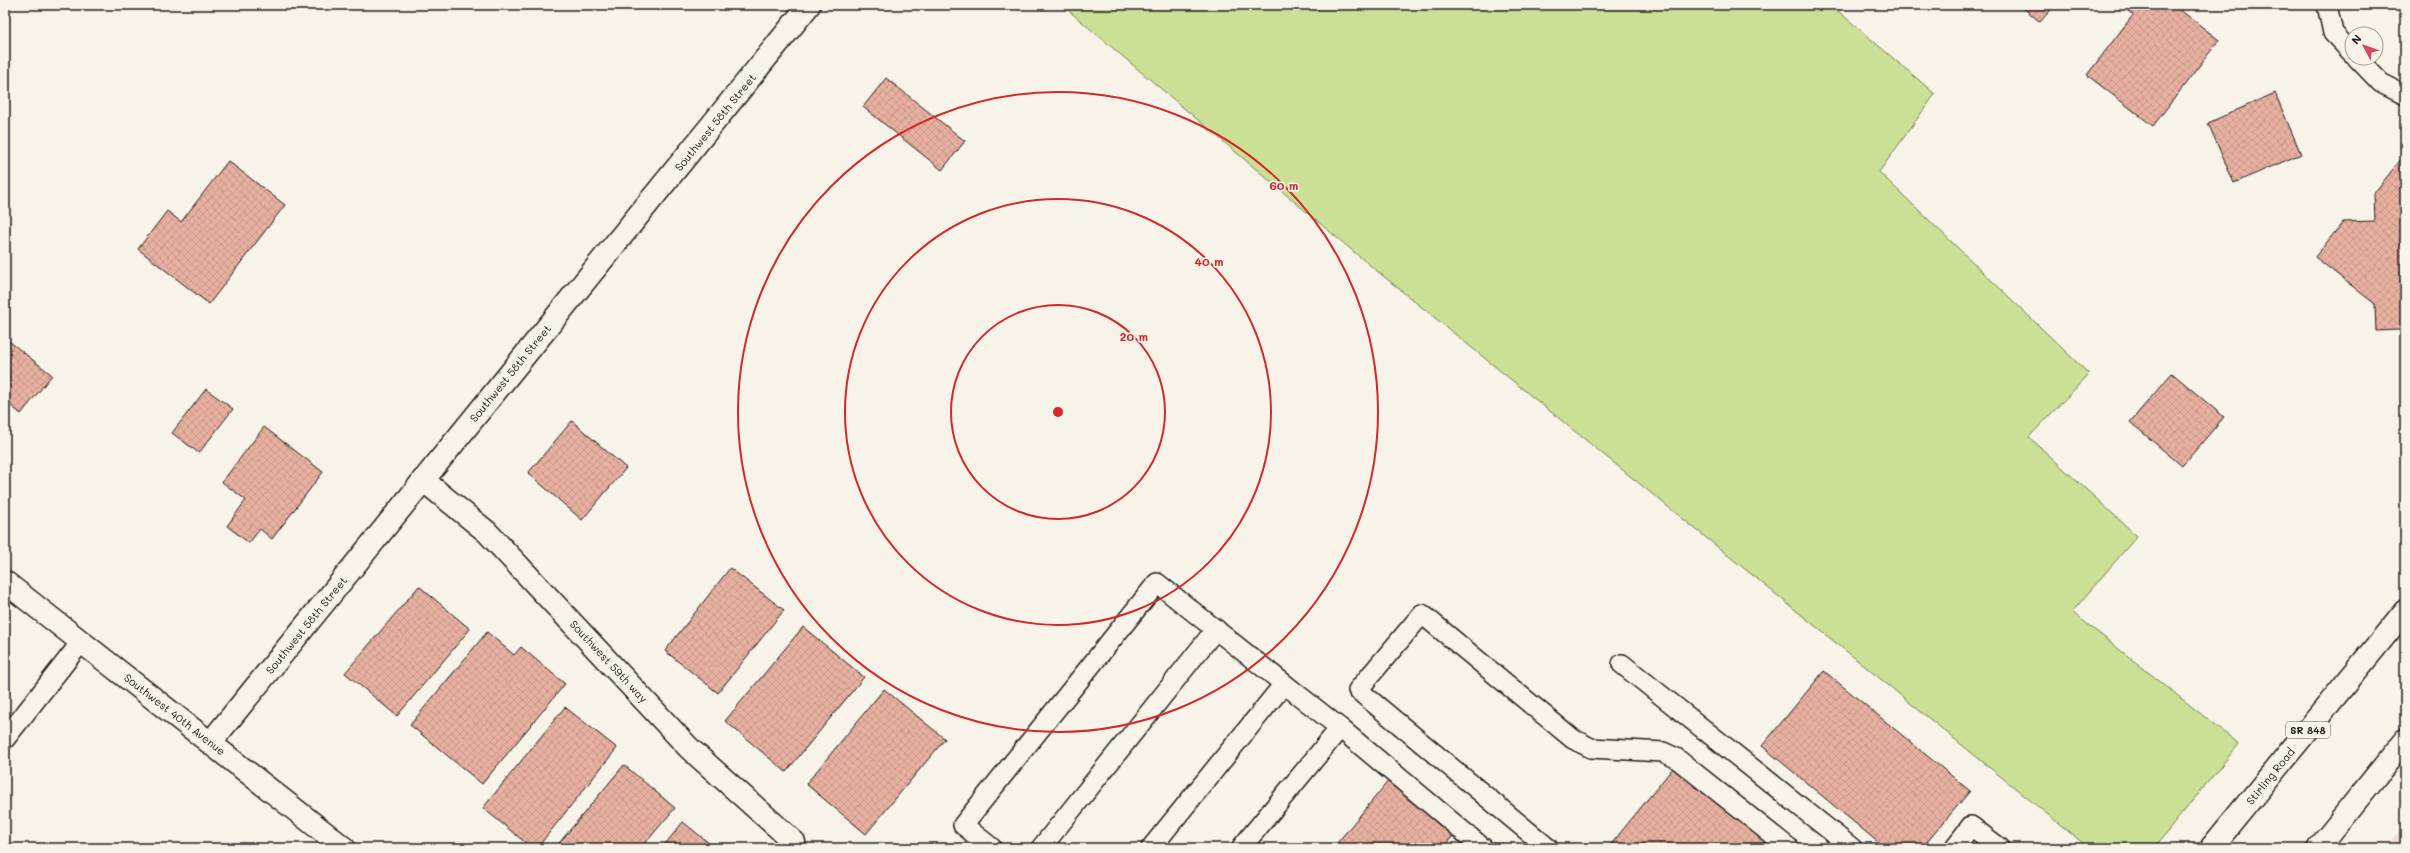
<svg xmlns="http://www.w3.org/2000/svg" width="2410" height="853" viewBox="0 0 2410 853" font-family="Mali,sans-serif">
  <defs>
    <pattern id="building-cross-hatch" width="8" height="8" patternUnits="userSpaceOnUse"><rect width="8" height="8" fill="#e8b0a0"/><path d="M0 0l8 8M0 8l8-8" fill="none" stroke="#c69789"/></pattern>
  </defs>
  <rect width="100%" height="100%" fill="#f7f3e8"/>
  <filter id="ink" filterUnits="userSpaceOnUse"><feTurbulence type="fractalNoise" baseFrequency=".025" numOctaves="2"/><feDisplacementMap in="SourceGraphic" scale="8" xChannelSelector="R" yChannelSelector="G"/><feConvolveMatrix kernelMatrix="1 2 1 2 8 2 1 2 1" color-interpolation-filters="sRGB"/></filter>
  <g filter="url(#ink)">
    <polygon fill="#f2dfd2" points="2405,825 2405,848 2386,848"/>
    <polygon fill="#cbe095" stroke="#747e58" points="1062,5 1831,5 1935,94 1879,172 2089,374 2029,437 2137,536 2072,612 2239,744 2154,848 2089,848 1361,258"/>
    <g fill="url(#building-cross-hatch)" stroke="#1c1c1c">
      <polygon points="2020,5 2055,5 2040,22"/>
      <polygon points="2120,5 2181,5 2179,9 2219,40 2153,126 2087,75 2133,15"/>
      <polygon points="886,78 965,141 942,170 863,107"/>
      <polygon points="2275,93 2301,154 2234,183 2208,123"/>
      <polygon points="2402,158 2405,161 2405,335 2398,330 2376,331 2375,304 2315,257 2343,222 2375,221 2374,193"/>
      <polygon points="228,161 285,205 209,304 138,249 167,211 181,222"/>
      <polygon points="5,338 52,375 21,414 5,401"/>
      <polygon points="2172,373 2224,417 2182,466 2130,422"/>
      <polygon points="206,389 233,409 199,453 172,433"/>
      <polygon points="572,421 626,468 582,520 528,473"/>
      <polygon points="264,427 323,472 272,539 260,529 249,543 227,526 246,500 222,482"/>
      <polygon points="730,568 784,610 718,693 665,651"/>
      <polygon points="419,586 470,629 397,716 345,673"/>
      <polygon points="803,627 864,677 786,772 725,721"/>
      <polygon points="487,632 514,655 521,647 565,684 482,784 410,725"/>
      <polygon points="1824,671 1970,791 1922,848 1885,848 1762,746"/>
      <polygon points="884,689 945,739 866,834 806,784"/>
      <polygon points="565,707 617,748 537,848 532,848 483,808"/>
      <polygon points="624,765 675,808 641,848 555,848"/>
      <polygon points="1673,768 1773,848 1608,848"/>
      <polygon points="1390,779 1455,833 1443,848 1333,848"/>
      <polygon points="683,822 715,848 662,848"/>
    </g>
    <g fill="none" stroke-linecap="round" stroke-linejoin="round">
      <g stroke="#1c1c1c" stroke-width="22">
        <g id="lane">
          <polyline points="2327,5 2333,33 2352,53"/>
          <polyline points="2357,58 2381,83 2405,95"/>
          <polyline points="1622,664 1852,848"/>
          <polyline points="5,739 82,641"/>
          <polyline points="992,848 963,825 1157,583 1340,728 1483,848"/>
          <polyline points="1041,848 1216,629"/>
          <polyline points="1151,848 1284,684"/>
          <polyline points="1241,848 1340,728"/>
          <polyline points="1548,848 1358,690 1422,614 1573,739 1591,748 1663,752 1676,758 1789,848"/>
          <polyline points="1954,848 1971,826 2000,848"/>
        </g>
      </g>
      <g stroke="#1c1c1c" stroke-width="25">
        <g id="street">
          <polyline points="423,480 487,532 689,748 794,842"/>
          <polyline points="211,742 809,5"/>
        </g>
      </g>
      <g stroke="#1c1c1c" stroke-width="25">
        <polyline id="secondary" points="5,582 344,848"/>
      </g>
      <g stroke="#1c1c1c" stroke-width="25">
        <g id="primary">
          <polyline points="2211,848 2405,611"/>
          <polyline points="2318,848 2405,740"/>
        </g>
      </g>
      <use href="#lane" stroke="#f7f3e8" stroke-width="19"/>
      <use href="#street" stroke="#f7f3e8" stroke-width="22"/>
      <use href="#secondary" stroke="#f7f3e8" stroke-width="22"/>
      <use href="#primary" stroke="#f7f3e8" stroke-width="22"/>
    </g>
  </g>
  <g fill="none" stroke="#d62828" stroke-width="2">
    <circle cx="1058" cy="412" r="107"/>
    <circle cx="1058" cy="412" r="213"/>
    <circle cx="1058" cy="412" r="320"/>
  </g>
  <g text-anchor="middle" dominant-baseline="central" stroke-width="3.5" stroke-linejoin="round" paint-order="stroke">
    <rect fill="#f7f3e8" stroke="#5e5c59" stroke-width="1" x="2286" y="722" width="44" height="16" rx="3"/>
    <g font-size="10" font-weight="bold" fill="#1c1c1c">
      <text x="2308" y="730">SR 848</text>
    </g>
    <g font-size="11" fill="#1c1c1c" stroke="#f7f3e8">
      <text transform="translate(715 122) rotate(-51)">Southwest 58th Street</text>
      <text transform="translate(510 373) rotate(-51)">Southwest 58th Street</text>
      <text transform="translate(306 625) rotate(-51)">Southwest 58th Street</text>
      <text transform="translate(609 661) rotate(47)">Southwest 59th way</text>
      <text transform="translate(175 714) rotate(38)">Southwest 40th Avenue</text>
      <text transform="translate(2270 776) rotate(-51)">Stirling Road</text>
    </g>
  </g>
  <circle cx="1058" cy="412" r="6" fill="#d62828" stroke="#f7f3e8" stroke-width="2"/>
  <g font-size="12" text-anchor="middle" font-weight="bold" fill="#d62828" stroke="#f7f3e8" stroke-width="3.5" stroke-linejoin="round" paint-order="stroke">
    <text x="1284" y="190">60 m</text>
    <text x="1209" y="266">40 m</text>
    <text x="1134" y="341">20 m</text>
  </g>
  <rect width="2410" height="853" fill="none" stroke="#f7f3e8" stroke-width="20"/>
  <rect x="10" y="10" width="2390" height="833" fill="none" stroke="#1c1c1c" stroke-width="1.5" filter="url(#ink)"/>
  <g transform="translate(2364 46) rotate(311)"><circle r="19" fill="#f7f3e8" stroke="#9f9d96"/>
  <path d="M0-3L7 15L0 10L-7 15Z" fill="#d1495b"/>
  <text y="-6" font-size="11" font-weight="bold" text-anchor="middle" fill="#1c1c1c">N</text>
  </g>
</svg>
